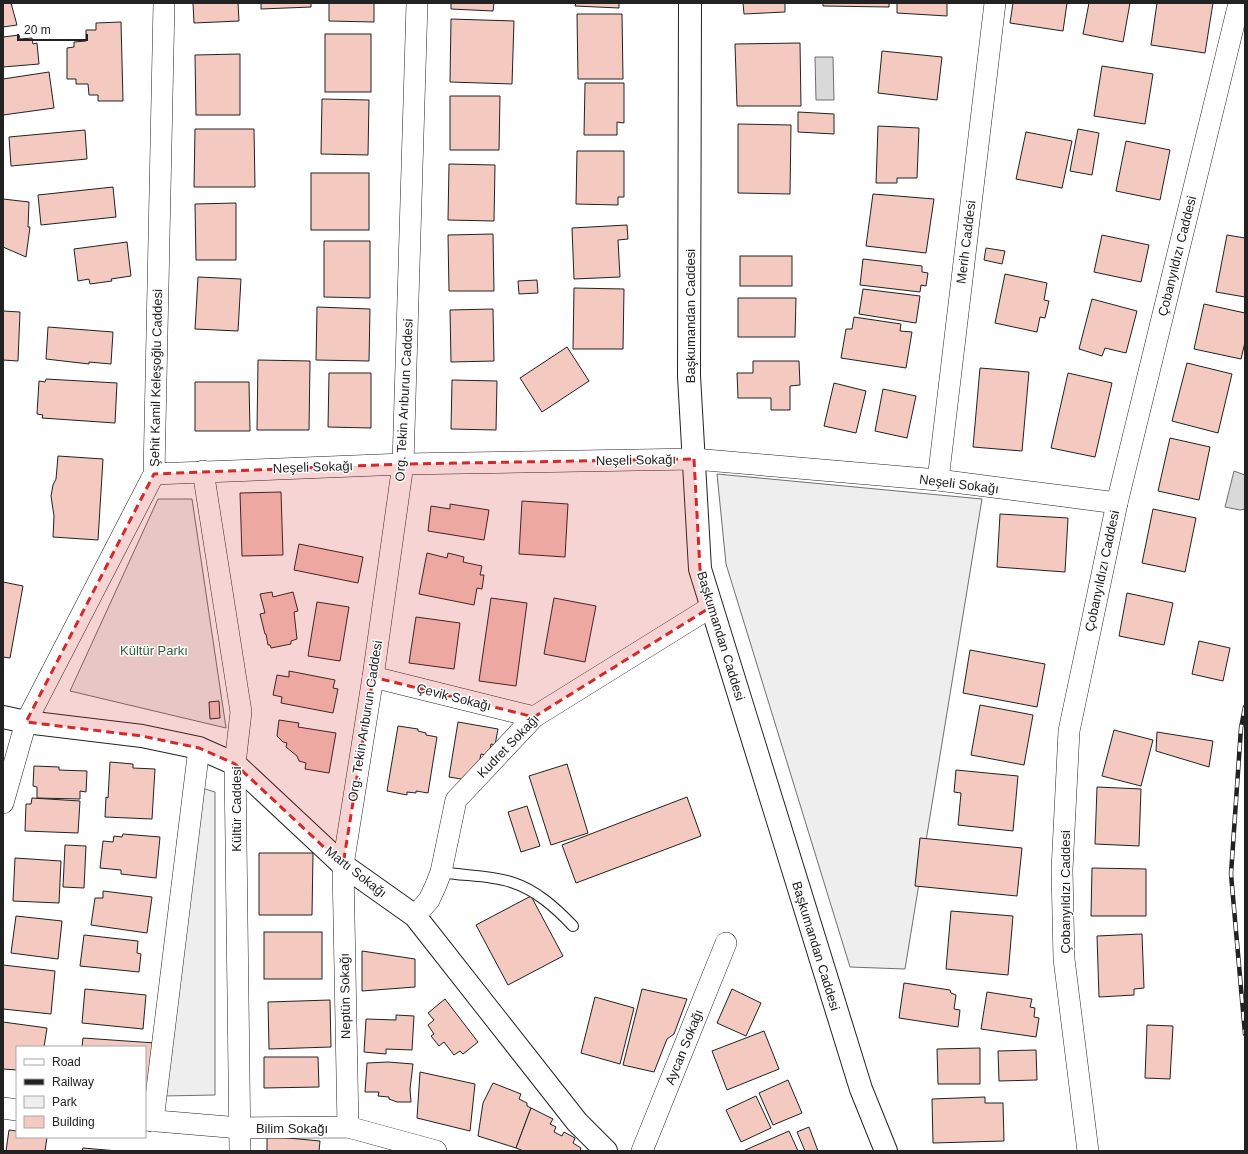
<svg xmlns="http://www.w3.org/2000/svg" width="1248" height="1154" viewBox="0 0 1248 1154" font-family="Helvetica,sans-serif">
  <rect width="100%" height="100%" fill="#fff"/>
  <g fill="#eee" stroke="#6f6f6f">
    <polygon points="717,474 982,499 905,969 850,967 726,564"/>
    <polygon points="158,499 192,499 226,728 70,691"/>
    <polygon points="205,789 215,792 215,1095 163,1096 199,794"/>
  </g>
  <g fill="#d9d9d9" stroke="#6f6f6f">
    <polygon points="815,57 833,57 834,100 816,100"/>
    <polygon points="1234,471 1245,475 1245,509 1240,510 1225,507"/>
  </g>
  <g fill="#f3c9c0" stroke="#222">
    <polygon points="3,3 11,3 17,25 3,27"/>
    <polygon points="193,3 238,3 239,21 194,23"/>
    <polygon points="261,3 311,3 311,7 261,9"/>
    <polygon points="329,3 374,3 374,22 329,21"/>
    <polygon points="451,3 494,3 493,11 451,9"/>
    <polygon points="576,3 619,3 619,8 575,6"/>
    <polygon points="743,3 785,3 785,12 744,14"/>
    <polygon points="823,3 889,3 889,7 823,6"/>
    <polygon points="897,3 947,3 947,16 897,13"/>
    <polygon points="1013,3 1067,3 1063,31 1010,23"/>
    <polygon points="1089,3 1130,3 1123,42 1083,34"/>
    <polygon points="1157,3 1213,3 1205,53 1151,45"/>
    <polygon points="577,14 622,14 623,79 578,79"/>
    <polygon points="451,19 514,21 512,84 450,82"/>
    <polygon points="121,22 123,101 98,101 98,95 89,95 88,84 76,84 76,79 67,79 67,48 74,47 74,42 86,41 86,30 96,30 96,23"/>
    <rect x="325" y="34" width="46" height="58"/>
    <polygon points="19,35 20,39 32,38 33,44 37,43 39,64 3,67 3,37"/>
    <polygon points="800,43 801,106 737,106 735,44"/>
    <polygon points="882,51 942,57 937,100 878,93"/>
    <polygon points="240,54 240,115 196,115 195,55"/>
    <polygon points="1102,66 1153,74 1145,124 1094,116"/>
    <polygon points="49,72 54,108 3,115 3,79"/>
    <polygon points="585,83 624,83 624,123 617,122 617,135 584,135"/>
    <polygon points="450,96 500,96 499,150 450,150"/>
    <polygon points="322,99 369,100 368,155 321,154"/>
    <polygon points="798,112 834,114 834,134 798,132"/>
    <polygon points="738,124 791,125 790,194 738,193"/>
    <polygon points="878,126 919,128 917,178 897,178 897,183 876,183"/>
    <polygon points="195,129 254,129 255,187 194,187"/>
    <polygon points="1078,129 1099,133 1092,175 1070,171"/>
    <polygon points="85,130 87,159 11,166 9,137"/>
    <polygon points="1026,132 1072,141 1062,188 1016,179"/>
    <polygon points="1126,141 1170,150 1160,200 1116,191"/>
    <polygon points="577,151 624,151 624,197 618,197 618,205 576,204"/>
    <polygon points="449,164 495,165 494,221 448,220"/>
    <rect x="311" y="173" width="58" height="57"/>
    <polygon points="113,187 116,217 41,225 38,195"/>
    <polygon points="873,194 934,199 926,253 866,246"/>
    <polygon points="3,199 29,202 28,227 30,227 26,257 3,247"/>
    <polygon points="236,203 236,260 196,260 195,204"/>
    <polygon points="627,225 628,239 618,240 620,277 574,279 572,228"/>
    <polygon points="493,234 494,291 449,291 448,235"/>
    <polygon points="1102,235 1149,245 1141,282 1094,272"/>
    <polygon points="1227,235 1245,238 1245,297 1216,292"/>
    <polygon points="324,241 370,241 370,298 324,297"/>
    <polygon points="127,242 131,276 111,279 112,281 90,284 89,279 78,281 74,249"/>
    <polygon points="986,248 1005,251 1002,264 984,260"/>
    <rect x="740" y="256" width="52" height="30"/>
    <polygon points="863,259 922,266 922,272 928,273 926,286 921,285 920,292 860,285"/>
    <polygon points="1005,274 1047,283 1044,300 1049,301 1045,318 1040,317 1037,332 995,323"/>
    <polygon points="198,277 241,279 238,331 195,329"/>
    <polygon points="537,280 538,293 519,294 518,281"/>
    <polygon points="574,288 624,289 623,349 573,349"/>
    <polygon points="863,289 920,296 916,323 859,314"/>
    <polygon points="738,298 796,298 795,337 738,337"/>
    <polygon points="1092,299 1137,311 1126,353 1105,348 1102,356 1079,349"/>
    <polygon points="1204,304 1245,313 1245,342 1241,359 1194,349"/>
    <polygon points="317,307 370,309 369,361 316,360"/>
    <polygon points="493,309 494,361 451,362 450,310"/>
    <polygon points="3,311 20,312 18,361 3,360"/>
    <polygon points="854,317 901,324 900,331 912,332 906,368 841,358 846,329 852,329"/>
    <polygon points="48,327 113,332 111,364 89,362 89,364 46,359"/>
    <polygon points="567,347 589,381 542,412 520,378"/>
    <polygon points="258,360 310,361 309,430 257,430"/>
    <polygon points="753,361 799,361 800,385 790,386 790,410 771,410 771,398 738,398 737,373 753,373"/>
    <polygon points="1187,363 1232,374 1218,433 1172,421"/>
    <polygon points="980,368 1029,372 1022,451 973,447"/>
    <polygon points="329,373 371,373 371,428 328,427"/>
    <polygon points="1068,373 1112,383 1095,457 1051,448"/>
    <polygon points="46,379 117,383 115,423 42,418 43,415 37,414 39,381 45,382"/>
    <polygon points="452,380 497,381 496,430 451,429"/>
    <polygon points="195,382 249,382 250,431 195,431"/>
    <polygon points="834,383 866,391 856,433 824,426"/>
    <polygon points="883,389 916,396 907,438 875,431"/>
    <polygon points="1170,438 1210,447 1199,500 1158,491"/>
    <polygon points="58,456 103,459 98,540 53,537 54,516 51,496 53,485 56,479"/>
    <polygon points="281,492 283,555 242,556 240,493"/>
    <polygon points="522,501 568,504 565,557 519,554"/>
    <polygon points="450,504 489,510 484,540 428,531 431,506 450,509"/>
    <polygon points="1153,509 1196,518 1185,572 1142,563"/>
    <polygon points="1000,514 1068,518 1065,572 997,567"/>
    <polygon points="299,544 363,557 358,583 294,570"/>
    <polygon points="427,553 447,558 448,553 464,557 463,562 482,566 480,575 484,575 482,589 477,588 474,605 419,594"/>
    <polygon points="3,582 23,586 10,658 3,657"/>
    <polygon points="272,592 273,597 293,592 298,611 294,612 297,639 291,641 291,644 271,648 270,645 268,645 266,634 265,634 260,614 265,613 260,594"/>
    <polygon points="1127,593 1173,603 1164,645 1119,636"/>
    <polygon points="491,598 527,603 516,686 479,681"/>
    <polygon points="554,598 596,606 585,662 544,654"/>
    <polygon points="317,602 349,607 340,661 308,656"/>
    <polygon points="416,617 460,623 454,669 409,663"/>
    <polygon points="1199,641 1230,648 1223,681 1192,674"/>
    <polygon points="970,650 1045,664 1037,707 963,693"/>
    <polygon points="289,671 335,680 333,688 338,689 333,713 281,703 282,697 273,695 277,675 289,677"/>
    <polygon points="219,701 220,718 210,719 209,702"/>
    <polygon points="980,705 1033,715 1024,765 971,755"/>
    <polygon points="279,720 299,723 298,727 336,733 329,773 305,769 306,763 299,761 297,756 286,747 287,743 283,742 277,736"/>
    <polygon points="458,722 498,729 495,745 491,744 489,756 481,754 478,768 467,780 449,777"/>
    <polygon points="398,726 418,729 418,731 426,733 426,735 437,737 428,793 416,791 416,793 407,792 407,795 387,791"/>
    <polygon points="1114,730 1153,740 1141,786 1102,776"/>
    <polygon points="1157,732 1213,741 1209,767 1156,751"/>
    <polygon points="110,762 133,764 133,768 155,769 152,819 105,817 106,797 108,798"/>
    <polygon points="567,764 588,833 551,845 529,776"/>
    <polygon points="34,766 59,767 59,770 87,771 86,792 80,791 80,799 37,798 37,787 33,786"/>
    <polygon points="956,770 1018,776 1013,831 958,825 961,793 954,792"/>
    <polygon points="1097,787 1141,789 1139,846 1095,844"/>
    <polygon points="687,797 701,836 576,883 562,845"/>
    <polygon points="32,798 80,801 78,833 25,831 26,804 31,804"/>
    <polygon points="527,806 540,846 521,852 508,812"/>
    <polygon points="123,834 160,837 156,878 121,874 121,870 100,868 103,841 113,842 114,836 122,837"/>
    <polygon points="920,838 1022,848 1017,896 915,886"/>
    <polygon points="65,845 86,846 84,888 63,887"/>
    <polygon points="259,853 313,853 312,915 259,915"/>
    <polygon points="15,858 61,861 59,903 13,901"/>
    <polygon points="1092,868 1146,869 1146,916 1091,916"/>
    <polygon points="103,891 152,897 147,933 91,925 95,898 103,898"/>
    <polygon points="531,896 563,956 508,985 476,925"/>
    <polygon points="951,911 1013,916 1008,975 946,969"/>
    <polygon points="16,916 62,921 58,959 11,953"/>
    <rect x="264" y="932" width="58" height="47"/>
    <polygon points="1142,934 1144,988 1134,989 1134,995 1099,997 1097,936"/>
    <polygon points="84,935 138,941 137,953 141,954 139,972 80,966"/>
    <polygon points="362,951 415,959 415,987 362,991"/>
    <polygon points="3,965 55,971 51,1014 3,1009"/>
    <polygon points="904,983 950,990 951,993 956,995 954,1009 960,1010 958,1027 899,1018"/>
    <polygon points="85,989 146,995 143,1029 82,1023"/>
    <polygon points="642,989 687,999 674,1034 667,1039 654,1072 623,1065"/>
    <polygon points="732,989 761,1003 746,1036 717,1023"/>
    <polygon points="987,992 1032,999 1030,1007 1035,1008 1034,1017 1039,1018 1036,1037 981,1029"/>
    <polygon points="595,997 634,1008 620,1064 581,1053"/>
    <polygon points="445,999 478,1042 463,1054 460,1051 454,1055 444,1042 439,1046 431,1036 434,1034 428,1025 434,1020 428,1013"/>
    <polygon points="330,1000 331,1047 269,1049 268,1002"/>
    <polygon points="396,1015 414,1016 412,1050 386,1049 386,1054 364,1052 366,1019 396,1020"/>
    <polygon points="3,1022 47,1028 44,1047 17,1047 17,1070 3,1069"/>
    <polygon points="1147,1025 1173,1026 1170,1079 1145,1078"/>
    <polygon points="764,1031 779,1069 727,1090 712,1051"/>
    <polygon points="83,1038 155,1043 152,1087 145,1087 145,1047 82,1047"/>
    <polygon points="980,1048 980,1084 938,1084 937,1049"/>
    <polygon points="1036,1050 1037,1080 999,1081 998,1051"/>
    <polygon points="264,1057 318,1057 319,1087 264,1088"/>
    <polygon points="388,1062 413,1064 410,1089 411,1102 397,1102 389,1099 389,1097 378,1096 379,1092 365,1092 367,1063"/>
    <polygon points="420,1072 475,1084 470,1131 417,1118"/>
    <polygon points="788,1080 802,1113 773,1125 759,1093"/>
    <polygon points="493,1083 521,1094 519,1099 527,1103 527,1106 531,1108 516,1148 478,1136 483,1103"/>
    <polygon points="756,1096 771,1128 741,1142 726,1110"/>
    <polygon points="985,1097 985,1103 1003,1103 1004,1141 933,1143 932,1099"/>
    <polygon points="531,1108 553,1119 550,1124 556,1127 554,1132 562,1136 564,1132 575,1138 573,1143 581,1148 580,1151 524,1151 516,1148"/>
    <polygon points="809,1127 818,1151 805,1151 797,1132"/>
    <polygon points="9,1130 17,1131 17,1137 47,1137 45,1151 6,1151"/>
    <polygon points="789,1131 798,1151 743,1151"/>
    <polygon points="267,1136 320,1141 319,1151 267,1151"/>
    <polygon points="83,1148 118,1151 82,1151"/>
  </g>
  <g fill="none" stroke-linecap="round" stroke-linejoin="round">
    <g stroke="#222" stroke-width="12">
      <path id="service" d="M441 872C464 876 489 875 511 882 536 890 555 907 573 926"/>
    </g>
    <g stroke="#222" stroke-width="22">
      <g id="minor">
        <polyline points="203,471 241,712 235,764 240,1151"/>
        <polyline points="154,474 403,464 694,459 938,480 1117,503"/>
        <polyline points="938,480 995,3"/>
        <polyline points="373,677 534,717"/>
        <polyline points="3,803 26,722 154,474 164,3"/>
        <polyline points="415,916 429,900 436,885 441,872 456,800 534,717 711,607"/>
        <polyline points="3,1108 17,1110"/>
        <polyline points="145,1120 240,1128 348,1127 436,1151"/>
        <polyline points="153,1121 199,748"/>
        <polyline points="348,1127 343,865 373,677 403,464 417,3"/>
        <polyline points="642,1151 726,943"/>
        <polyline points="1088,1151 1064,959 1062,870 1069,731 1117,503 1239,3"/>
      </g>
    </g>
    <g stroke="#222" stroke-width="24">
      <g id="tertiary">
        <polyline points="690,3 689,376 700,569 861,1089 886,1151"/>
        <polyline points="3,717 26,722 142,736 199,748 235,764 343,865 415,916 577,1122 606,1151"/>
      </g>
    </g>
    <use href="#service" stroke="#fff" stroke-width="10"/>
    <use href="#minor" stroke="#fff" stroke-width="21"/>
    <use href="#tertiary" stroke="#fff" stroke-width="22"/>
    <g stroke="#222" stroke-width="4.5">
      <polyline id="rail" points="1245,707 1241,728 1231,874 1245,1034"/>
    </g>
    <use href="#rail" stroke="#fff" stroke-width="3" stroke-dasharray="9" stroke-linecap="butt"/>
  </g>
  <path fill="#d62828" fill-opacity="0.2" stroke="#d62828" stroke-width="3" stroke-dasharray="8 5" stroke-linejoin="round" d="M694 459 700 569 711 607 534 717 373 677 343 865 235 764 199 748 142 736 26 722 154 474 403 464Z"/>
  <g text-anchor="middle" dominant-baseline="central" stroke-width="3" stroke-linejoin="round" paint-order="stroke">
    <g font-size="13" fill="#222" stroke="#fff">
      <text transform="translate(966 242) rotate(-83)">Merih Caddesi</text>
      <text transform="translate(1177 256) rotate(-76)">Çobanyıldızı Caddesi</text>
      <text transform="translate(690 316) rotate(-90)">Başkumandan Caddesi</text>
      <text transform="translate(156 378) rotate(-89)">Şehit Kamil Keleşoğlu Caddesi</text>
      <text transform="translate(404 400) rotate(-87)">Org. Tekin Arıburun Caddesi</text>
      <text transform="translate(636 460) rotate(-1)">Neşeli Sokağı</text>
      <text transform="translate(313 467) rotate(-2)">Neşeli Sokağı</text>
      <text transform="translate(959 484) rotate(7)">Neşeli Sokağı</text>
      <text transform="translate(1102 571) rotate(-78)">Çobanyıldızı Caddesi</text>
      <text transform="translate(721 636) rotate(73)">Başkumandan Caddesi</text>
      <text transform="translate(454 697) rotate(14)">Çevik Sokağı</text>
      <text transform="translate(365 721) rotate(-81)">Org. Tekin Arıburun Caddesi</text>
      <text transform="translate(508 746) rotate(-46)">Kudret Sokağı</text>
      <text transform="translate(236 809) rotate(-90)">Kültür Caddesi</text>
      <text transform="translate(356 872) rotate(38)">Martı Sokağı</text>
      <text transform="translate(1065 892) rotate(-90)">Çobanyıldızı Caddesi</text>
      <text transform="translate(816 946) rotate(73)">Başkumandan Caddesi</text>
      <text transform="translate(345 996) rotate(-91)">Neptün Sokağı</text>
      <text transform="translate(684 1047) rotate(-68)">Aycan Sokağı</text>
      <text x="292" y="1128">Bilim Sokağı</text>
    </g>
    <g font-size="13" fill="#2f5e38" stroke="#fff">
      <text x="154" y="650">Kültür Parkı</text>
    </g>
  </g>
  <rect width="1248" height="1154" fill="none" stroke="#222222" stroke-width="8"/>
  <rect x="16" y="1046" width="130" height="92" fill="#ffffff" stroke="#a7a7a7"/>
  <rect x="24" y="1059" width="20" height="6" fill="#ffffff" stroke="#a7a7a7"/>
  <text x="52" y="1066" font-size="12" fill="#222222">Road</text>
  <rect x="24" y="1079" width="20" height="6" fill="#222222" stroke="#a7a7a7"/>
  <text x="52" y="1086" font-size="12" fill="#222222">Railway</text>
  <rect x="24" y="1096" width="20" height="12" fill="#eeeeee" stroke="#a7a7a7"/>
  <text x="52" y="1106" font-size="12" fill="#222222">Park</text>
  <rect x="24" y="1116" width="20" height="12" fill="#f3c9c0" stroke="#a7a7a7"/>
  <text x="52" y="1126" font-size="12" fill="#222222">Building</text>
  <path d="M18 34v6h69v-6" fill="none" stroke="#222222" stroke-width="2"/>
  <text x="24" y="34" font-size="12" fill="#222222" stroke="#ffffff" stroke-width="3" paint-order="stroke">20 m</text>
</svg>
